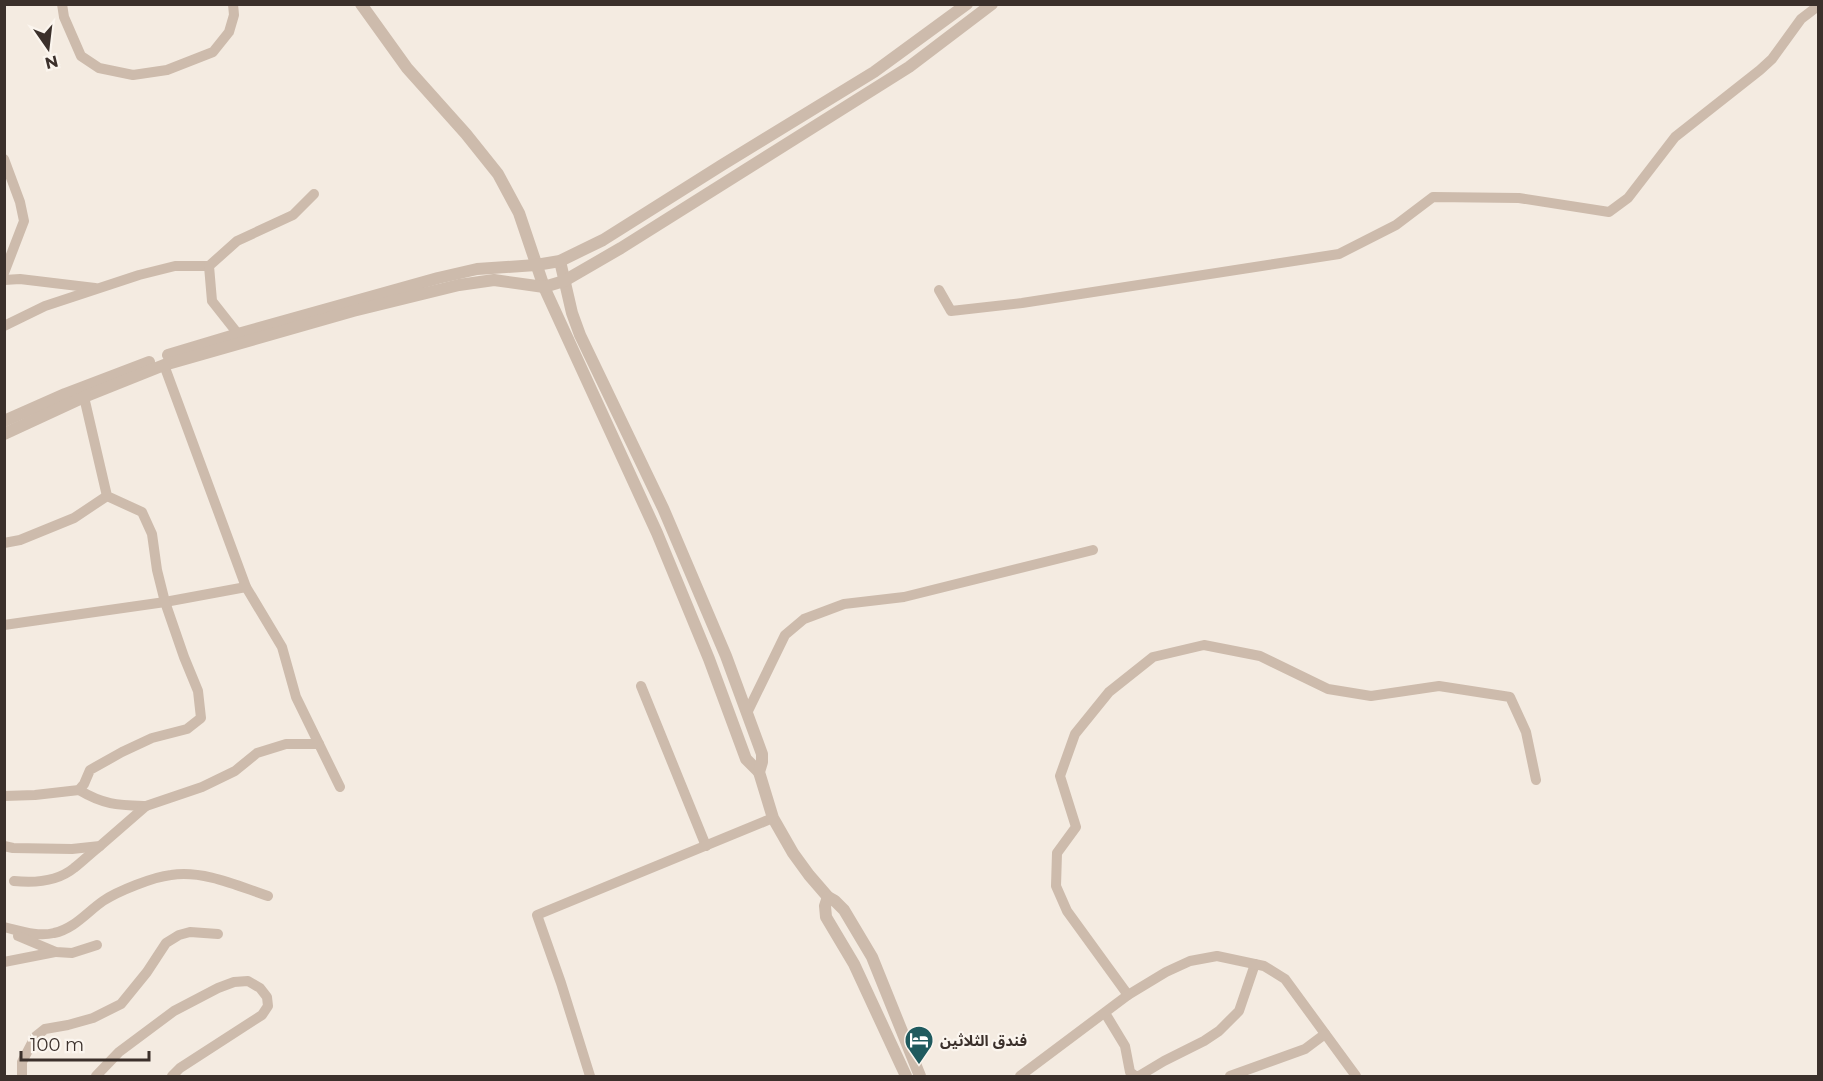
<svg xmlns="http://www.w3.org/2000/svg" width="1823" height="1081" viewBox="0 0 1823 1081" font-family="Montserrat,'Noto Sans Arabic',sans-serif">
  <rect width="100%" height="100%" fill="#f4ebe1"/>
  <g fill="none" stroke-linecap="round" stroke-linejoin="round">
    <g stroke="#cdbbac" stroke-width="10">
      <polyline points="62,4 64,17 81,56 99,68 133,75 167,70 213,52 229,32 234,15 233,4"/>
      <polyline points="4,159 20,202 24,221 4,273"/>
      <polyline points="4,280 20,279 95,288"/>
      <polyline points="939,290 951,311 1022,303 1339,254 1396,225 1433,197 1519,198 1609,212 1628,198 1675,137 1760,70 1772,59 1801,19 1818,6"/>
      <polyline points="4,326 45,306 139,275 175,266 209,266"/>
      <polyline points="242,339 212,301 209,266 237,241 293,215 314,194"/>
      <polyline points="164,365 246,587 282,647 296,697 340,787"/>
      <polyline points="4,543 20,540 74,518 107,496"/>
      <polyline points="4,625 165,602 246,587"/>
      <polyline points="641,686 706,846"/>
      <polyline points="747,713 785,635 804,619 844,604 904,597 1093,550"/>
      <path d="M79 790C104 805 118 805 146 806"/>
      <polyline points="4,796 35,795 79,790 84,784 90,770 122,752 152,738 187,729 201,718 198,691 184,657 165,602 157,570 152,534 142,512 107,496 84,397"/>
      <polyline points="4,846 13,848 72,849 100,846 146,806 202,787 235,771 257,753 286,744 319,744"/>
      <path d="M14 881C34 883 57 882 74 868 83 861 91 853 100 846"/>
      <path d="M4 927C21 931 37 937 54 933 74 929 87 912 103 901 118 891 153 877 171 875 204 870 238 886 268 896"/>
      <polyline points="18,936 56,952 72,953 97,945"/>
      <polyline points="4,962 55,952"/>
      <polyline points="1128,995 1067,911 1056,886 1057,853 1076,827 1060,776 1075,734 1109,692 1153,657 1204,645 1260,656 1328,689 1371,696 1439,686 1510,697 1526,732 1536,780"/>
      <polyline points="1105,1013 1125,1046 1130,1072 1135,1076 1139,1076 1164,1061 1204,1041 1219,1031 1239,1011 1255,964"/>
      <polyline points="22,1076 22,1062 35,1037 45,1029 68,1025 93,1018 121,1004 147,972 166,943 179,935 190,932 218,934"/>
      <polyline points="96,1076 119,1052 174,1011 218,988 234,982 248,981 260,988 267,997 268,1006 262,1015 180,1068 172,1076"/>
      <polyline points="590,1076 561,983 537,915 773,818"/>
      <polyline points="1020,1076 1128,995 1166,972 1190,961 1217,956 1264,966 1285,979 1356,1076"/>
      <polyline points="1230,1076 1305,1049 1325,1034"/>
    </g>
    <g stroke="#cdbbac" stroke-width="12">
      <polyline points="361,4 407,68 466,134 498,174 519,213 544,287 657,533 709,659 746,759 759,772"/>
      <polyline points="560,261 572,313 580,335 663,508 726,656 762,754 762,762 759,772 773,818 793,853 809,875 828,897 835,901 844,910 872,957 920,1076"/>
      <polyline points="168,355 238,334 438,278 477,269 536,265 560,261 603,240 722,165 874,72 967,4"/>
      <polyline points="4,421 65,394 149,362"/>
      <polyline points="4,434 84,397 164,365 353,311 459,285 494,280 544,287 564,281 621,248 909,67 992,4"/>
      <polyline points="828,897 825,906 826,917 854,964 906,1076"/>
    </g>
  </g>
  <defs>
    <g id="hotel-pin" transform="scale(1.5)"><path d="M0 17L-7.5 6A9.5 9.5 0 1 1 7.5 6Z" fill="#1f5a5e" stroke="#fbf5ee"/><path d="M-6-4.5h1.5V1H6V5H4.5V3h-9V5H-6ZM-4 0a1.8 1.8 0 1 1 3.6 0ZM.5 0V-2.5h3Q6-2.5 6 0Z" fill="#fff"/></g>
  </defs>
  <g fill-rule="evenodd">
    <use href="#hotel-pin" x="919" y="1040"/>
  </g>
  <g text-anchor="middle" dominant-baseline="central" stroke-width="4.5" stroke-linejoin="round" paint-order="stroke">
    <g font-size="15" font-weight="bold" fill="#3b302b" stroke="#fbf5ee" text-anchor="start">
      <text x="940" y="1040">فندق الثلاثين</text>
    </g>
  </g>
  <rect width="1823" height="1081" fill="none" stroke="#3b302b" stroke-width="12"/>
  <g transform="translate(48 48) rotate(166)" stroke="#fbf5ee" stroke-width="4.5" paint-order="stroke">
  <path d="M0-4.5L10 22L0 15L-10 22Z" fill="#3b302b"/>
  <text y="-9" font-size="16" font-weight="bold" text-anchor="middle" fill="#3b302b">N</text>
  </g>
  <path d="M21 1051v9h128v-9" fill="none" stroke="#3b302b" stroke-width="3"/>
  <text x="30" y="1051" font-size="18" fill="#3b302b" stroke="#fbf5ee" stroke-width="4.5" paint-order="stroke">100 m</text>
</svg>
